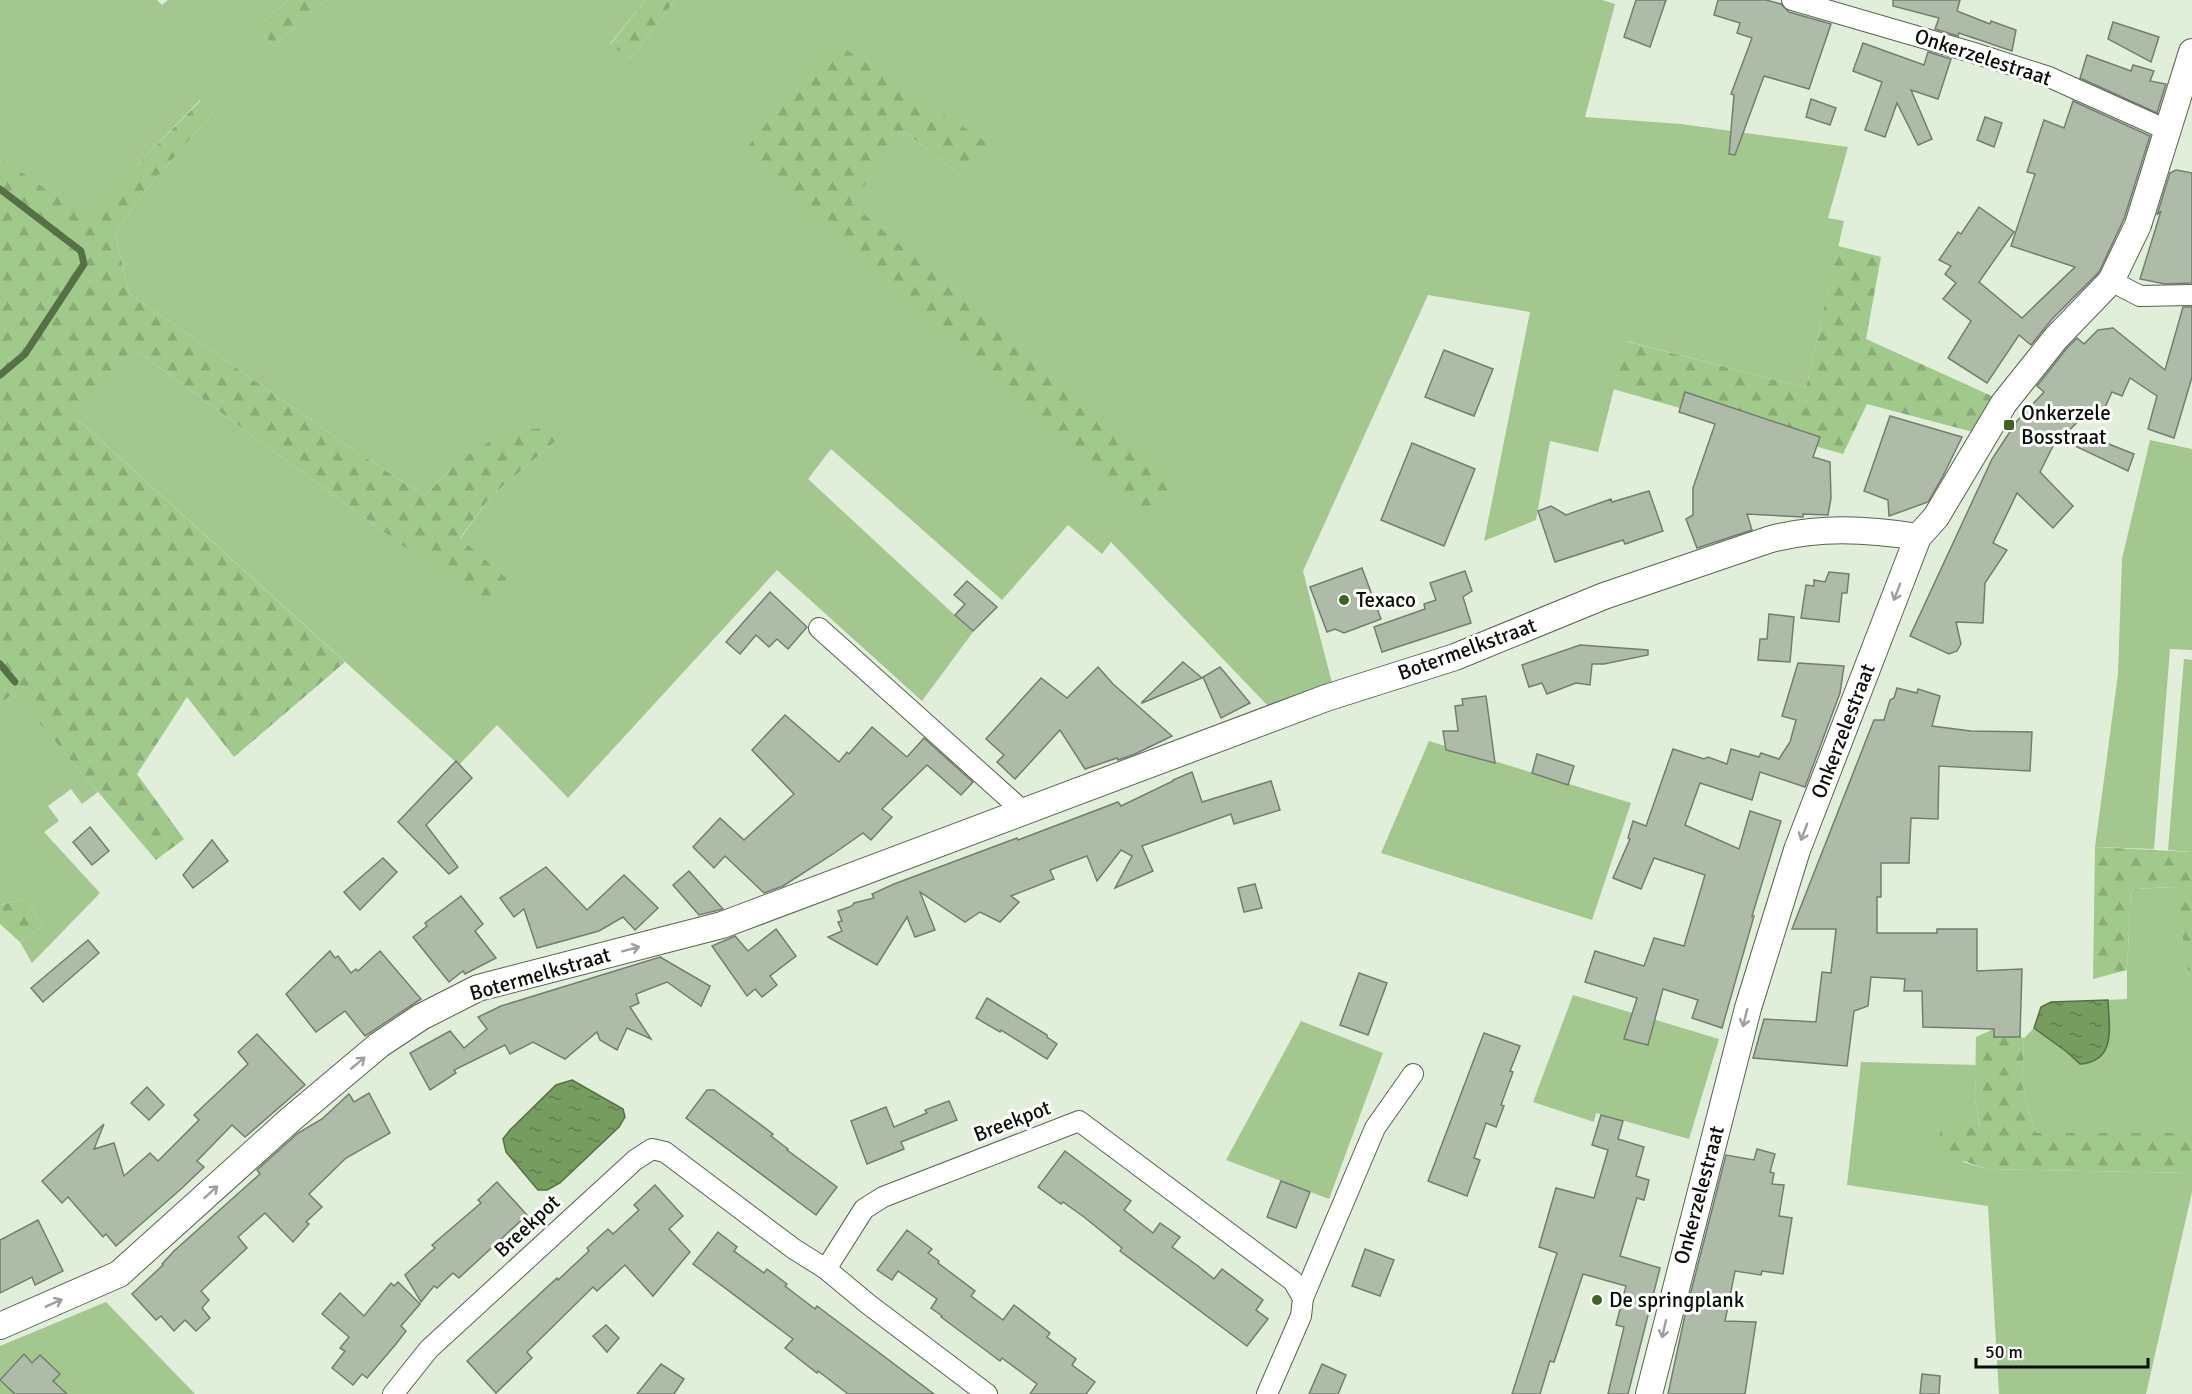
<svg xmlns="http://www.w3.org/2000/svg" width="2192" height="1394" viewBox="0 0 2192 1394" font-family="Signika,sans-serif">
  <defs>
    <pattern id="forest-firs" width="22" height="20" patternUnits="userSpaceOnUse" patternTransform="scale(1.5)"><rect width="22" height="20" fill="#a1c98c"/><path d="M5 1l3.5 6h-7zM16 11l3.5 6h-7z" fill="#89ab77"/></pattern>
    <pattern id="water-ripples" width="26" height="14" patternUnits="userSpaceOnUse" patternTransform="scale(1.5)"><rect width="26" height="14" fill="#769c60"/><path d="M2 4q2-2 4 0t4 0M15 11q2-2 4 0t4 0" fill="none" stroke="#5f7e4d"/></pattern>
  </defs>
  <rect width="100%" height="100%" fill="#e0eeda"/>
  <g fill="#a3c78f" fill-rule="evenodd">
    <path d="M0 0H157L162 5 168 0H288L257 27 274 46 326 0H646L610 44 631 58 675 0H1602L1615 4 1585 117 1681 124 1848 147 1828 218 1844 221 1806 388 1626 341 1598 452 1550 441 1536 520 1484 541 1530 312 1428 295 1303 571 1332 683 1268 706 1111 542 1102 554 1068 525 1002 600 831 449 808 479 973 632 922 701 777 570 568 798 497 725 459 765 76 418 133 348 399 543 480 557 460 539 490 497 556 441 458 461 425 496 351 448 129 293 115 233 145 191 214 111 200 100 86 218 0 157ZM832 40 961 176 905 132 851 202Z"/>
    <polygon points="2150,440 2192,449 2192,650 2170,649 2154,849 2095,847 2118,674 2122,559"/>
    <polygon points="2184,659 2192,660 2192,852 2168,850"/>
    <polygon points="14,692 98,792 82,804 71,789 48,806 59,821 44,832 100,893 32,963 20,942 43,926 26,898 0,905 0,703"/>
    <polygon points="1429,741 1631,803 1592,920 1381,853"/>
    <polygon points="2176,887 2189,977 2192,979 2192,1133 2036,1133 2028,1111 2022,1081 2024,1038 2034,1028 2067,1052 2080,1064 2109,1038 2108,1000 2127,999 2127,970 2131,889"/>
    <polygon points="1573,995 1719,1039 1689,1139 1596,1113 1594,1122 1533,1102"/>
    <polygon points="1301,1021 1383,1053 1329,1199 1226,1160"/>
    <polygon points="1861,1062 1976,1065 1975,1100 1980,1128 1963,1162 1987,1169 2192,1173 2192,1192 2146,1394 1999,1394 1988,1206 1847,1185"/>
    <polygon points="106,1302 195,1394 0,1394 0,1346"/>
  </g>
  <g fill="url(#forest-firs)">
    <polygon points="288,0 326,0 274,46 257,27"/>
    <polygon points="646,0 675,0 631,58 610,45"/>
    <polygon points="832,40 989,144 961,176 905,132 851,203 1178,483 1149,514 806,215 746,149"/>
    <polygon points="201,100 214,111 145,191 115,233 129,293 351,448 425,496 458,461 506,432 542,428 556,441 490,497 460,538 506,578 505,594 491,602 464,587 399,543 133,348 77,419 345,662 234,757 187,697 137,774 184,839 156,860 14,693 0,703 0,157 86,217"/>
    <polygon points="1838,246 1881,257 1866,339 1996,398 1973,432 1867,404 1843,454 1613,389 1625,341 1806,388"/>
    <polygon points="2095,847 2192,852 2192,979 2189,977 2175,887 2131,889 2127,970 2093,979"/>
    <polygon points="26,898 43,926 20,942 0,924 0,905"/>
    <polygon points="1996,1028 2024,1038 2022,1081 2028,1111 2036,1133 2192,1133 2192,1173 1987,1169 1943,1154 1937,1143 1941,1130 1959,1122 1980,1127 1975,1100 1976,1037"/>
  </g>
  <g fill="url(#water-ripples)" stroke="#557145" stroke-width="1.5">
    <path d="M2108 1000C2109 1027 2117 1061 2080 1064L2067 1052 2034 1028 2041 1007 2051 1002Z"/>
    <polygon points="572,1080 623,1109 625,1117 619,1127 560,1183 547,1190 538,1190 506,1152 503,1139 510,1130 556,1085"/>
  </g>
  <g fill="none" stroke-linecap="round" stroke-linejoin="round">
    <g stroke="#557145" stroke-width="7">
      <polyline points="0,189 81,251 84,264 25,354 0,375"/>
      <polyline points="0,664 15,682"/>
    </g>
  </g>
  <g fill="#aebba8" stroke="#737f6d" stroke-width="1.5">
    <polygon points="1636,0 1666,0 1650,47 1624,37"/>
    <polygon points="1718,0 1766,0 1781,4 1789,12 1831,24 1809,89 1764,76 1735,155 1729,154 1734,95 1731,94 1752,38 1737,33 1740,23 1714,15"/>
    <polygon points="1893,0 1960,0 1957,11 1990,24 1991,21 2016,30 2012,51 1959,33 1958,36 1935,29 1939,18 1893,6"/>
    <polygon points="2113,22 2159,37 2151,62 2108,39"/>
    <polygon points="1863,43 1924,65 1928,52 1951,59 1938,99 1911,90 1932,139 1918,145 1897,103 1885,137 1865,130 1882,82 1853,71"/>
    <polygon points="2087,55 2131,71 2133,65 2154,71 2150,81 2166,84 2157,113 2080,78"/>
    <polygon points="1811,99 1836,108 1830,125 1806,117"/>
    <polygon points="2073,101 2150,136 2124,219 2099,272 2053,318 2031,345 2019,335 1987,383 1948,358 1971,321 1943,299 1956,283 1945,274 1951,266 1939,260 1958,232 1961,234 1979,207 2014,232 1979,282 2022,318 2075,267 2011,246 2035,174 2027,172 2044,120 2064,128"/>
    <polygon points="1985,117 2002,123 1994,147 1977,140"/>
    <polygon points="2176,170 2192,173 2192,283 2165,284 2140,279 2161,211 2157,215 2170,173"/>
    <polygon points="2183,307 2192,307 2192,377 2174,438 2148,429 2157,396 2130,378 2122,396 2112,392 2100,418 2088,412 2053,446 2040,472 2073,506 2053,528 2017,493 1993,543 2007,550 1985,583 1983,623 1956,622 1961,644 1957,651 1949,654 1910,636 1992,459 2017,421 2044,392 2037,386 2067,348 2077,338 2084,344 2098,330 2113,328 2165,370"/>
    <polygon points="1444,350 1493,369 1474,416 1425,397"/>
    <polygon points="1685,392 1820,437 1813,457 1830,462 1831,498 1828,515 1803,514 1803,517 1747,514 1752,530 1697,548 1686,519 1693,515 1693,488 1715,424 1679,412"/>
    <polygon points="1890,416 1962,437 1943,476 1928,502 1889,516 1888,500 1864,491"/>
    <polygon points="2081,433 2134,454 2128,471 2075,446"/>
    <polygon points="1412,443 1475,469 1444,546 1381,520"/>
    <polygon points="1649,491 1663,531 1625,544 1623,540 1555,562 1538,511 1551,506 1566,515 1611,499 1612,502"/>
    <polygon points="1362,568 1381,619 1344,633 1335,629 1327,632 1310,587"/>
    <polygon points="1465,571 1472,591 1463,597 1471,623 1382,652 1374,627 1425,609 1424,604 1436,600 1430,583"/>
    <polygon points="1829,572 1849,574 1847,593 1842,593 1839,622 1801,618 1806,585 1814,586 1814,580 1825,582"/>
    <polygon points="967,581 997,607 973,631 955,615 965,604 954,595"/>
    <polygon points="770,592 807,627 788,649 777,639 769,647 756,635 740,654 726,642"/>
    <polygon points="1769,614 1794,617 1790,662 1758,660 1760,639 1767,639"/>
    <polygon points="1580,645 1648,650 1648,655 1604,664 1592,664 1590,685 1576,683 1547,694 1542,683 1529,687 1522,665"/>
    <polygon points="1183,662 1202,678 1142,703 1142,702"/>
    <polygon points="1798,663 1844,666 1840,693 1805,787 1760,772 1752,800 1700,783 1685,825 1739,849 1750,811 1781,821 1752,916 1754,916 1722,1028 1692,1018 1698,1000 1663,989 1648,1045 1624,1039 1637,998 1585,982 1595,951 1644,966 1654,938 1684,946 1705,875 1654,858 1641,889 1613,878 1630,839 1628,838 1633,821 1646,826 1673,749 1704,759 1708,757 1727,764 1731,749 1759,757 1761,753 1779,759 1790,742 1796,720 1782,716"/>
    <polygon points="1098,667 1113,684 1172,736 1135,754 1118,760 1117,758 1085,769 1060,730 1015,779 997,762 1004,755 986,739 1041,678 1067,698"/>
    <polygon points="1220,667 1250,703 1221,718 1203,677"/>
    <polygon points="1897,688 1917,693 1918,689 1940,696 1932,726 1971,731 2032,732 2030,771 1939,766 1938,819 1911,818 1909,863 1881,863 1881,897 1877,897 1877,933 1937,933 1937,929 1977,929 1977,971 2022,969 2020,1037 1994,1037 1994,1029 1923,1027 1922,991 1904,991 1905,979 1871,977 1868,1006 1854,1011 1847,1066 1753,1058 1764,1019 1816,1022 1822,972 1831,973 1836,929 1792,929 1874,720 1884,720 1890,700 1894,698"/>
    <polygon points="1486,696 1495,763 1446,750 1443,731 1458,731 1455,706 1463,705 1462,699"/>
    <polygon points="785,715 839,762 847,752 849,754 872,727 907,757 924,738 973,782 961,795 927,765 882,809 892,817 871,840 863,833 833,854 783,886 764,893 725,856 714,868 693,847 720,818 744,840 794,794 752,750"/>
    <polygon points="1537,754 1574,766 1568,785 1532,773"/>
    <polygon points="456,761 472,778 426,825 458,867 449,874 398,822"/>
    <polygon points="1192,772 1202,802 1271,781 1280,810 1234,824 1231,814 1142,846 1153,871 1115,888 1132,856 1121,850 1097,881 1087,856 1050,870 1054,879 1011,896 1019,902 1000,922 980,912 965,922 920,892 935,930 915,937 907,917 877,965 828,937 842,931 838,922 842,921 838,911 852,906 854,903 874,898 872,894 894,884 1017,838 1018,840 1118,802 1121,806 1173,781 1173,780"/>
    <polygon points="90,827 109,851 92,865 73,842"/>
    <polygon points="212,840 228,861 193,888 183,875"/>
    <polygon points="383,858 397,872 360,910 344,892"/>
    <polygon points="546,867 587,910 624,875 658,908 635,930 623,917 599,931 537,948 524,909 514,917 500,898"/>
    <polygon points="689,871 723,909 699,915 673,885"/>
    <polygon points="1255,884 1262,908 1244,912 1238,888"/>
    <polygon points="461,896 483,924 475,931 496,958 465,974 463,971 449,982 413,937 427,926 425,923"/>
    <polygon points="776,929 796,956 770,976 777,985 762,997 755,989 747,996 712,946 735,936 748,951"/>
    <polygon points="88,940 99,953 43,1002 31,988"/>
    <polygon points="330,951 335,958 338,956 351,973 356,969 358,971 380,951 421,999 365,1036 345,1011 316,1032 286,994"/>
    <polygon points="660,957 710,986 701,1006 667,982 636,994 639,1003 630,1007 651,1039 627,1028 617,1050 600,1040 597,1032 565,1059 533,1042 510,1054 505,1045 454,1070 456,1073 430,1090 410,1053 450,1031 464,1048 487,1029 478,1017 501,1006"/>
    <polygon points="1359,973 1387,983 1368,1035 1340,1025"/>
    <polygon points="987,998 1047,1035 1047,1037 1057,1044 1047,1059 1001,1030 1000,1032 976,1018"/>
    <polygon points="1484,1033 1520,1046 1510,1071 1513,1072 1501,1105 1504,1106 1496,1127 1486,1123 1474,1158 1480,1160 1467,1196 1428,1181"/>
    <polygon points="257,1034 305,1085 245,1137 232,1125 197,1161 204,1167 181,1189 116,1246 106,1234 103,1237 68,1197 62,1203 42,1181 104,1124 94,1149 114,1143 124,1176 150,1153 158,1161 199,1120 194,1115 248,1064 238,1052"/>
    <polygon points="147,1087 164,1105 149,1120 131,1103"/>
    <polygon points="707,1090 714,1090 773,1134 771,1136 788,1149 787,1150 837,1187 816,1215 686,1118"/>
    <polygon points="369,1093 390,1133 346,1158 309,1194 322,1207 306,1222 309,1224 293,1242 265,1213 238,1237 247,1248 201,1291 209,1300 202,1308 210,1318 196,1331 185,1320 174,1331 161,1316 156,1320 132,1294 163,1265 162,1264 174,1251 260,1174 257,1170 298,1133 322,1119 349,1094 354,1102"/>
    <polygon points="949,1101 957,1120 901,1142 904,1149 867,1164 851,1121 886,1107 894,1127 927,1113 925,1110"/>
    <polygon points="1601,1115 1623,1121 1618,1139 1644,1147 1636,1176 1649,1180 1644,1200 1637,1198 1620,1256 1660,1268 1628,1394 1608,1394 1624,1327 1616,1325 1626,1286 1583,1274 1554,1362 1550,1361 1540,1394 1512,1394 1557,1253 1539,1247 1556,1188 1594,1198 1608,1150 1592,1145"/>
    <polygon points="1757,1149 1775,1154 1770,1172 1774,1173 1772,1184 1784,1185 1779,1216 1792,1218 1783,1274 1762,1271 1761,1275 1735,1271 1725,1321 1756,1322 1745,1394 1668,1394 1685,1315 1726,1155 1754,1160"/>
    <polygon points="1065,1151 1131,1201 1124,1210 1153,1233 1160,1223 1180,1237 1172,1247 1198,1266 1214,1279 1222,1269 1263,1300 1256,1310 1268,1319 1247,1346 1120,1251 1122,1248 1084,1217 1063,1202 1061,1204 1038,1187"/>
    <polygon points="1281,1181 1310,1192 1296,1228 1267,1217"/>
    <polygon points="497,1182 527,1215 459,1278 453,1273 437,1288 434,1286 421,1302 405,1275 435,1248 432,1245 481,1203 478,1200"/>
    <polygon points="655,1185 683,1216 669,1229 690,1252 653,1296 625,1265 597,1291 593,1287 527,1352 532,1358 496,1393 467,1361 557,1278 558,1280 589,1251 587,1248 608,1229 613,1234 639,1210 634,1205"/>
    <polygon points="38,1220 63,1271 35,1285 32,1277 0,1293 0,1240"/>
    <polygon points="907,1230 932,1249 928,1253 939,1261 938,1263 975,1291 971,1296 1003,1320 1014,1305 1050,1333 1047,1337 1076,1359 1072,1365 1095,1382 1086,1394 1030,1394 1037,1384 1002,1358 1000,1361 941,1317 942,1316 931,1308 937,1299 898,1271 892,1280 877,1270"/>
    <polygon points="718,1232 737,1247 734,1251 764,1273 767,1269 787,1284 785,1286 815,1309 817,1306 934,1394 848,1394 818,1371 817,1373 785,1348 793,1339 693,1264"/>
    <polygon points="1365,1249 1394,1260 1380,1296 1352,1286"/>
    <polygon points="398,1282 420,1304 401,1326 406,1331 396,1344 367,1378 362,1374 353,1385 332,1368 345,1351 340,1348 349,1337 322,1314 340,1293 364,1316 391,1283 394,1286"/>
    <polygon points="606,1325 619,1338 607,1352 593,1336"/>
    <polygon points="24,1354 32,1363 40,1355 60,1374 53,1381 67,1394 15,1394 0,1380"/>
    <polygon points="661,1364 684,1379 674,1394 637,1394"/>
    <polygon points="1322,1364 1346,1375 1338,1394 1309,1394"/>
    <polygon points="1922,1374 1940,1376 1939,1394 1920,1394"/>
  </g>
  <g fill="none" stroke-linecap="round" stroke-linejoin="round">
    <g stroke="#586352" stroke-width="22">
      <g id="minor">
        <polyline points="1792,0 1971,52 2049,77 2167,130"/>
        <polyline points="2111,281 2140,296 2192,295"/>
        <polyline points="819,628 1024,812"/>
        <polyline points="826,1269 864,1209 883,1197 1079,1121 1293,1281 1303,1298 1301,1316 1267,1394"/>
        <polyline points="1303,1298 1375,1128 1413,1074"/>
        <polyline points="393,1394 429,1349 635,1160 652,1149 665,1152 794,1249 826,1269 868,1304 987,1394"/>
      </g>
    </g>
    <g stroke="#586352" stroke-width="28">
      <g id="tertiary">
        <path d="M0 1326 119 1274 291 1119 379 1045 421 1017 478 988 722 925 1326 698 1455 657 1604 596 1768 540C1817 526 1868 529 1918 537"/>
        <polyline points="1649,1394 1748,1008 1797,850 1918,537 1936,517 2004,403 2056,338 2111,281 2138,225 2192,52"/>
      </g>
    </g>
    <use href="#minor" stroke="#fff" stroke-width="20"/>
    <use href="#tertiary" stroke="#fff" stroke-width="26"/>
  </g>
  <defs><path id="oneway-shaft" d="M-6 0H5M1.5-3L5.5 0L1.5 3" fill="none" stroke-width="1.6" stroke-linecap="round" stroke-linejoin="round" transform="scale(1.5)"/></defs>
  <g stroke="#9d9f9c">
    <use href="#oneway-shaft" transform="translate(1897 592) rotate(111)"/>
    <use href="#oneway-shaft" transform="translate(1804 832) rotate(111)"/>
    <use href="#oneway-shaft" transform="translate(631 949) rotate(-15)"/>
    <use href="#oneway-shaft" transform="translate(1745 1018) rotate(104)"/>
    <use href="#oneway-shaft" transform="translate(358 1063) rotate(-40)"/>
    <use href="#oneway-shaft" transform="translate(211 1192) rotate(-42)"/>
    <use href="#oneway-shaft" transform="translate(54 1303) rotate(-24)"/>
    <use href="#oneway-shaft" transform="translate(1664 1329) rotate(103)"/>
  </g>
  <g fill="#3c6521" stroke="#fff" stroke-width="2">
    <rect x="2003" y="419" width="12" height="12" rx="3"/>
    <circle cx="1344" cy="600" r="6"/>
    <circle cx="1597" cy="1300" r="6"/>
  </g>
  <g text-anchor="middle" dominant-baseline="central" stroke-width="6" stroke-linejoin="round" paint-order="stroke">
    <g font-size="21" fill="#090e07" stroke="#fff">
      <text transform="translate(1983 57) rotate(18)">Onkerzelestraat</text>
      <text transform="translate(1467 649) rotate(-20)">Botermelkstraat</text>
      <text transform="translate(1843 731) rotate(-69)">Onkerzelestraat</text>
      <text transform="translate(540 974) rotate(-16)">Botermelkstraat</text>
      <text transform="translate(1012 1121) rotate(-21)">Breekpot</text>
      <text transform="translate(1699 1195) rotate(-75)">Onkerzelestraat</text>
      <text transform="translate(527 1226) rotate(-43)">Breekpot</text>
    </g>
    <g font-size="21" fill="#090e07" stroke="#fff" text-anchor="start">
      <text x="2021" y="413">Onkerzele<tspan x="2021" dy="24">Bosstraat</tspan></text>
      <text x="1356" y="600">Texaco</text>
      <text x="1609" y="1300">De springplank</text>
    </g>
  </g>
  <path d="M1976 1358v9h172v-9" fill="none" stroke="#090e07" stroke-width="3"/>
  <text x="1985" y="1358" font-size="18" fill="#090e07" stroke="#ffffff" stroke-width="4.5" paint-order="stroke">50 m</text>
</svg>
